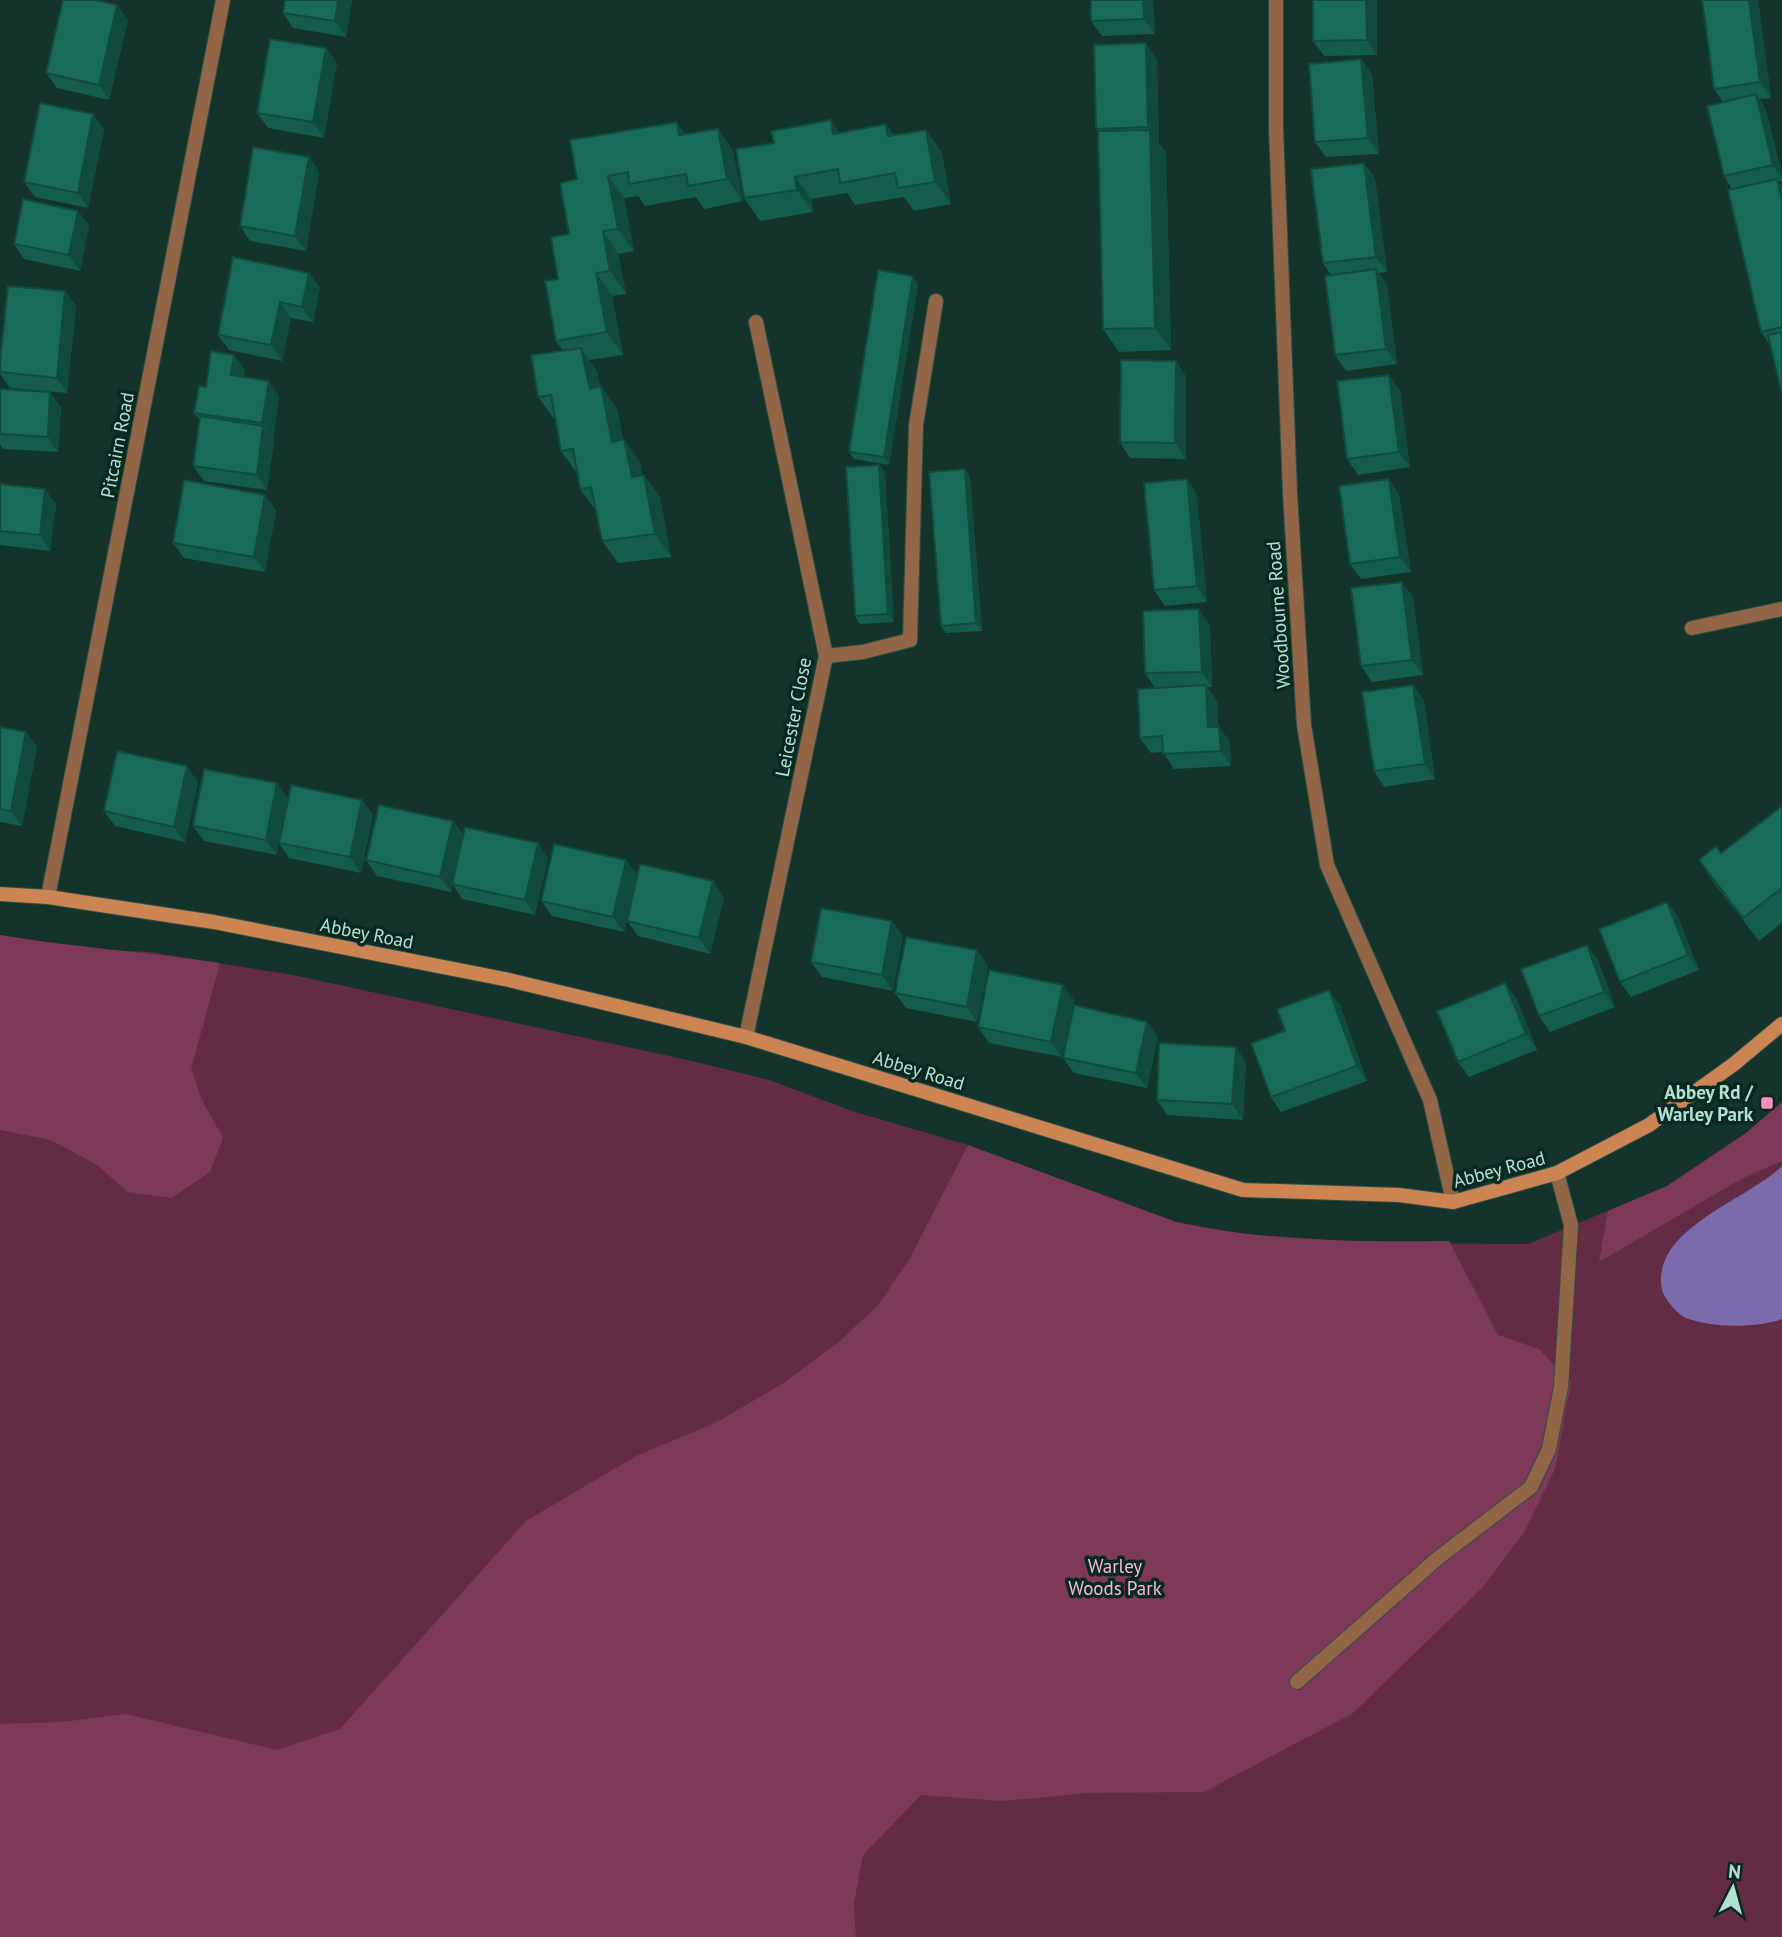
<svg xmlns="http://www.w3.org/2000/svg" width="1782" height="1937" viewBox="0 0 1782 1937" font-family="'PT Sans',sans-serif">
  <rect width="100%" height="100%" fill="#13332b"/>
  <polygon fill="#632c44" points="0,935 84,949 149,952 293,975 688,1060 769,1080 852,1111 968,1145 1176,1222 1243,1234 1375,1243 1528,1244 1667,1186 1746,1133 1782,1102 1782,1937 0,1937"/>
  <g fill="#7e3958">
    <path d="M0 935C73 947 147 952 220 963L191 1069 202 1100 223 1138 210 1172 172 1198 128 1192 97 1165 51 1140 0 1130Z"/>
    <polygon points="1782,1102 1782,1161 1741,1179 1599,1262 1608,1211 1667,1186 1746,1133"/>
    <path d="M968 1145 1176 1222C1266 1242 1358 1242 1449 1241L1498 1335 1539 1349 1571 1383 1555 1469 1524 1532 1483 1587 1353 1713 1204 1792 1089 1793 1001 1801 921 1795 863 1855 854 1903 856 1937H0V1724L62 1722 126 1714 277 1750 340 1729 526 1521 636 1456 717 1422 782 1384 839 1342 879 1304 910 1258Z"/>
  </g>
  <path fill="#7b6bad" d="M1782 1166V1319C1755 1328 1712 1328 1686 1318 1678 1315 1664 1298 1662 1290 1650 1229 1746 1201 1782 1166Z"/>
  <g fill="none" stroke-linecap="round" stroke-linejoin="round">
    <g stroke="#2c4f46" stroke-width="16">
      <g id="lane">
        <polyline points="1692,628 1782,609"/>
        <polyline points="826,656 863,652 910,640 916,425 936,301"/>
        <polyline points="1297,1682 1438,1558 1531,1487 1549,1449 1561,1387 1571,1225 1557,1173"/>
      </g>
    </g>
    <g stroke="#2c4f46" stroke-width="16">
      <g id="street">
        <polyline points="1276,0 1276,128 1290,493 1304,725 1327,865 1430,1100 1453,1202"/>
        <polyline points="48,897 223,0"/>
        <polyline points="746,1037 826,656 756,322"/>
      </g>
    </g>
    <g stroke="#2c4f46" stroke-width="16">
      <polyline id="secondary" points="0,894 48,897 214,922 509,980 746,1037 1243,1190 1399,1195 1453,1202 1557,1173 1649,1125 1734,1064 1782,1024"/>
    </g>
    <use href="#lane" stroke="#926547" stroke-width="14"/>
    <use href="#street" stroke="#926547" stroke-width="14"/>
    <use href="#secondary" stroke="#cc8453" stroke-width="14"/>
  </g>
  <g fill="#145c4c">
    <polygon points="352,0 346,37 293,28 283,13"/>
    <polygon points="1153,0 1155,34 1102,36 1091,21"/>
    <polygon points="1377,0 1377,55 1324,56 1313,41"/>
    <polygon points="1702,0 1758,0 1771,98 1759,99 1766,110 1782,175 1782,181 1779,182 1782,186 1782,394 1771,346 1761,332 1732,189 1724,176 1723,102 1714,89"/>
    <polygon points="128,20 109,100 57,88 46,73"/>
    <polygon points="326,48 337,63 324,138 268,128 257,113"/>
    <polygon points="1157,59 1159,143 1166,153 1171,350 1119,352 1103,329 1098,132 1096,129"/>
    <polygon points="1361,59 1372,75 1379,154 1326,157 1315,142"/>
    <polygon points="104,129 88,208 35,197 24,182"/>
    <polygon points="718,129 733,151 743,201 704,209 696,197 645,206 638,196 624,198 634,251 618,254 626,294 612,296 623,355 589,360 597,371 600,386 601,386 617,409 623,439 640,462 642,475 644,475 660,497 671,557 618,563 602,541 596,511 580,489 577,473 561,451 555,419 554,419 538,397 563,351 556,341 558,279 569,234 577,179 685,134"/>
    <polygon points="926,130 942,153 951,204 914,211 904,197 855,205 847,193 811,199 813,212 760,221 744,198 840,133 894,135"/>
    <polygon points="309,157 319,172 306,251 250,241 240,226"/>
    <polygon points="1364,163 1375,178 1387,272 1378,273 1387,285 1397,364 1346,371 1335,355 1331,275 1323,263"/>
    <polygon points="78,211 89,226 80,271 24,259 14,244"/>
    <polygon points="309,273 320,288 313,322 291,318 282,361 229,350 218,335"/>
    <polygon points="918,284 889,465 854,459 849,452"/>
    <polygon points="65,291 76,306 67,393 10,388 0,374 0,361"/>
    <polygon points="234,355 245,370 244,377 279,396 273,439 274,441 267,490 204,481 193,466 200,420 194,413 206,387"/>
    <polygon points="1186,376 1186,459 1130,458 1120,442"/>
    <polygon points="0,389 61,407 58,452 3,449 0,444"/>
    <polygon points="1400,390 1410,467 1358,475 1347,459"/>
    <polygon points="879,465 885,472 894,622 860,624 855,616"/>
    <polygon points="965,469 970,477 982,631 946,633 941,626"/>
    <polygon points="1187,479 1197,495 1207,602 1165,606 1154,590"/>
    <polygon points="1389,479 1399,495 1411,572 1361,579 1350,564"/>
    <polygon points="0,484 56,504 50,551 0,545"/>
    <polygon points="276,510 265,572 184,558 173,543"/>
    <polygon points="1413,597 1423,675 1372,682 1361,666"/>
    <polygon points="1210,625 1212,687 1207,687 1217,701 1218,727 1219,727 1230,742 1231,766 1174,769 1163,752 1151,753 1140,738 1155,688 1145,673"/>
    <polygon points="1413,685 1424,700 1435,779 1384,787 1374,771"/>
    <polygon points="0,727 26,732 37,747 22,826 0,822"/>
    <polygon points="198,782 185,842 115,826 104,811"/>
    <polygon points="288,798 283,824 362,800 373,815 361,873 289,858 279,843 277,855 204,841 193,826"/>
    <polygon points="1782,806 1782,923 1759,941 1714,883 1699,860 1721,853"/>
    <polygon points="453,821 463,835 538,843 548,858 535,915 462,899 453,885 451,892 377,876 366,860"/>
    <polygon points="626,860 637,875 624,932 552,916 541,901"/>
    <polygon points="724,897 710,954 638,936 627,921"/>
    <polygon points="1678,917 1699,970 1631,997 1620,982"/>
    <polygon points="903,936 893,991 822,977 811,962"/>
    <polygon points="977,950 988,966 977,1022 906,1008 895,993"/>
    <polygon points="1598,960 1615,1007 1550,1032 1539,1016"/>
    <polygon points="1505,983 1516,998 1537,1050 1469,1077 1458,1062"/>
    <polygon points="1074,1000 1062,1057 989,1043 978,1027"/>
    <polygon points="1340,1005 1367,1081 1281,1112 1271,1097 1285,1031"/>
    <polygon points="1158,1037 1147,1088 1074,1073 1063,1058"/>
    <polygon points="1236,1047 1246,1063 1243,1120 1167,1115 1157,1100"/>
  </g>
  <g fill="#104b3e">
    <polygon points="338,0 352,0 346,37 335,21"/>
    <polygon points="1143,0 1153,0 1155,34 1144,19"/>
    <polygon points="1366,0 1377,0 1377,55 1367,40"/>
    <polygon points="1749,0 1758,0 1771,98 1760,82"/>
    <polygon points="117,5 128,20 109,100 99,85"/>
    <polygon points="1146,43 1157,59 1159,143 1148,127"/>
    <polygon points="326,48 337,63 324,138 313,122"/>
    <polygon points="1361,59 1372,75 1379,154 1368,138"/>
    <polygon points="1756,94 1766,110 1782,179 1773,165"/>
    <polygon points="93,114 104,129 88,208 78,193"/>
    <polygon points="831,120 846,143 833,134"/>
    <polygon points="677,122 692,144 679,135"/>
    <polygon points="886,124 902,147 888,136"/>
    <polygon points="718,129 733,151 743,201 727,179"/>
    <polygon points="926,130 942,153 951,204 935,182"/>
    <polygon points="1150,130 1166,153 1171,350 1155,328"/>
    <polygon points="309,157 319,172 306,251 295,236"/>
    <polygon points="1364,163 1375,178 1387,272 1376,257"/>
    <polygon points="608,176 624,198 634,251 618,229"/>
    <polygon points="795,177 811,199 813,212 797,190"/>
    <polygon points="1777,179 1782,186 1782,201"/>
    <polygon points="78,211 89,226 80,271 69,255"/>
    <polygon points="603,231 618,254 626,294 610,271"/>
    <polygon points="1376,269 1387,285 1397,364 1386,349"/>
    <polygon points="309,273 320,288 313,322 302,307"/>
    <polygon points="596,273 612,296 623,355 607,332"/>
    <polygon points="913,276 918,284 889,465 884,457"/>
    <polygon points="65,291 76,306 67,393 57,378"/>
    <polygon points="280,302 291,318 282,361 271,345"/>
    <polygon points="581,348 597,371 606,411 590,389"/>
    <polygon points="234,355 245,370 241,390 231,375"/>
    <polygon points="1176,361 1186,376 1186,459 1175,443"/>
    <polygon points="1389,375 1400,390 1410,467 1399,452"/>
    <polygon points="269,381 279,396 273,439 262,423"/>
    <polygon points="601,386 617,409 628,465 612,442"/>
    <polygon points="50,392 61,407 58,452 48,437"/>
    <polygon points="263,426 274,441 267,490 257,475"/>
    <polygon points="624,439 640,462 647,499 632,477"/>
    <polygon points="879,465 885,472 894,622 888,614"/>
    <polygon points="965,469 970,477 982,631 976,623"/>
    <polygon points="644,475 660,497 671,557 655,534"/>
    <polygon points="1187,479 1197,495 1207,602 1197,586"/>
    <polygon points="1389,479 1399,495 1411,572 1400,557"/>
    <polygon points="45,489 56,504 50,551 40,535"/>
    <polygon points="265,495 276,510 265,572 254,557"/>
    <polygon points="1402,582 1413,597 1423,675 1412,660"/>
    <polygon points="1199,609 1210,625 1212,687 1202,672"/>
    <polygon points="1206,685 1217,701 1219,742 1208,727"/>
    <polygon points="1413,685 1424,700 1435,779 1425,764"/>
    <polygon points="1219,727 1230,742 1231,766 1221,751"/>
    <polygon points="26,732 37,747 22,826 11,811"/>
    <polygon points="187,766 198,782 185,842 174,827"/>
    <polygon points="277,783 288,798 277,855 266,840"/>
    <polygon points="362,800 373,815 361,873 350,857"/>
    <polygon points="453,821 463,837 451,892 440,877"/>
    <polygon points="538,843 548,858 535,915 525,900"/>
    <polygon points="626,860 637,875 624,932 613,917"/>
    <polygon points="713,881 724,897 710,954 699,938"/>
    <polygon points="1667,902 1678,917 1699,970 1688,955"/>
    <polygon points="892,921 903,936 893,991 882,975"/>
    <polygon points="1587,945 1598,960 1615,1007 1604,992"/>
    <polygon points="977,950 988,966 977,1022 967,1007"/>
    <polygon points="1505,983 1516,998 1537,1050 1526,1034"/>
    <polygon points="1063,985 1074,1000 1062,1057 1051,1042"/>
    <polygon points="1329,990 1340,1005 1367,1081 1357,1066"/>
    <polygon points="1147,1022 1158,1037 1147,1088 1136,1073"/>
    <polygon points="1236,1047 1246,1063 1243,1120 1232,1104"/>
  </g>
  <g fill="#176b58" stroke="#104b3e" stroke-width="2">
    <polygon points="63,0 96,0 117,5 99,85 46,73"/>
    <polygon points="285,0 338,0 335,21 283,13"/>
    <polygon points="1091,0 1143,0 1144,19 1091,21"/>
    <polygon points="1313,0 1366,0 1367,40 1313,41"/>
    <polygon points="1702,0 1749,0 1760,82 1714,89"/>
    <polygon points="270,39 326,48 313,122 257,113"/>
    <polygon points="1146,43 1148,127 1096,129 1094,45"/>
    <polygon points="1361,59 1368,138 1315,142 1309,64"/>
    <polygon points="1756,94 1773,165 1724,176 1707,106"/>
    <polygon points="40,103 93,114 78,193 24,182"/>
    <polygon points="831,120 833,134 886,124 888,136 926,130 935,182 898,188 895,173 840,183 838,169 795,177 797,190 744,198 736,149 774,143 771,131"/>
    <polygon points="677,122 679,135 718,129 727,179 688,186 686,174 629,184 628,172 608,176 618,229 603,231 610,271 596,273 607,332 556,341 545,281 558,279 551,237 569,234 560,183 577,179 570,140"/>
    <polygon points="1150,130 1155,328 1103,329 1098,131"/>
    <polygon points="253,147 309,157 295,236 240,226"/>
    <polygon points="1364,163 1376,257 1323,263 1311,169"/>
    <polygon points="1777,179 1782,201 1782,327 1761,332 1728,190"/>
    <polygon points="23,199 78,211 69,255 14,244"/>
    <polygon points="233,257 309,273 302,307 280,302 271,345 218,335"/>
    <polygon points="1376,269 1386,349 1335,355 1325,276"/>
    <polygon points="878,270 913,276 884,457 849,452"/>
    <polygon points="8,286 65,291 57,378 0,372 0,361"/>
    <polygon points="1782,332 1782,394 1768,335"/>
    <polygon points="581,348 590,389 601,386 612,442 624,439 632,477 644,475 655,534 602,541 591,487 580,489 573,449 561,451 551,395 538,397 531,355"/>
    <polygon points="211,351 234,355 231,375 269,381 262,423 194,413 199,386 206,387"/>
    <polygon points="1121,360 1176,361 1175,443 1120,442"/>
    <polygon points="1389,375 1399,452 1347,459 1337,381"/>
    <polygon points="0,389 50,392 48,437 0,434"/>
    <polygon points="200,416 263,426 257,475 193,466"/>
    <polygon points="879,465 888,614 855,616 846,467"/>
    <polygon points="965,469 976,623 941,626 929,472"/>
    <polygon points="1187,479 1197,586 1154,590 1144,483"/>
    <polygon points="1389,479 1400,557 1350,564 1339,486"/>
    <polygon points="184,480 265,495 254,557 173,543"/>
    <polygon points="0,484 45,489 40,535 0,531"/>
    <polygon points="1402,582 1412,660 1361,666 1351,588"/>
    <polygon points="1199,609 1202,672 1145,673 1143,611"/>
    <polygon points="1206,685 1208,727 1219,727 1221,751 1163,754 1162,736 1140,738 1138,689"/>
    <polygon points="1413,685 1425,764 1374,771 1362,692"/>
    <polygon points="0,727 26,732 11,811 0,809"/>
    <polygon points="117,751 187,766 174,827 104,811"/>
    <polygon points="204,769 277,783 266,840 193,826"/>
    <polygon points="291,785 362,800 350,857 279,843"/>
    <polygon points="379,805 453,821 440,877 366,860"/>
    <polygon points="1782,806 1782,888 1743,918 1699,860 1716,846 1721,853"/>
    <polygon points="465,827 538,843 525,900 452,884"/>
    <polygon points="554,844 626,860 613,917 541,901"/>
    <polygon points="640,864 713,881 699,938 627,921"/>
    <polygon points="1667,902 1688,955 1620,982 1599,929"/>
    <polygon points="821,908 892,921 882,975 811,962"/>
    <polygon points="906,937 977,950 967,1007 895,993"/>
    <polygon points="1587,945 1604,992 1539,1016 1521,969"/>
    <polygon points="989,970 1063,985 1051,1042 978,1027"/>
    <polygon points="1505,983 1526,1034 1458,1062 1437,1011"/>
    <polygon points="1329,990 1357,1066 1271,1097 1251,1043 1285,1031 1277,1009"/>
    <polygon points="1074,1005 1147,1022 1136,1073 1063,1058"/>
    <polygon points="1159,1043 1236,1047 1232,1104 1157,1100"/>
  </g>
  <rect fill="#fe8ebd" stroke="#082921" stroke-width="2.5" x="1760" y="1096" width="14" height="14" rx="3.5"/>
  <g text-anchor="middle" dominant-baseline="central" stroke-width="7" stroke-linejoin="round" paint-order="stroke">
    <g font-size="19" fill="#b2e0d1" stroke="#082921">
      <text transform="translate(117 445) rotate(-79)">Pitcairn Road</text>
      <text transform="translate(1278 615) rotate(-94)">Woodbourne Road</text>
      <text transform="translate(793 717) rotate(-79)">Leicester Close</text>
      <text transform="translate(367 933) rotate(11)">Abbey Road</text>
      <text transform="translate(919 1070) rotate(17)">Abbey Road</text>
      <text transform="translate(1499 1169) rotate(-15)">Abbey Road</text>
    </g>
    <g font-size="19" font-weight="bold" fill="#b2e0d1" stroke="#082921" text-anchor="end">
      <text x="1753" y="1092">Abbey Rd /<tspan x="1753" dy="22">Warley Park</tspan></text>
    </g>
    <g font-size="19" fill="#f8b9d1" stroke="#082921">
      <text x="1115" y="1566">Warley<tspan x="1115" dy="22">Woods Park</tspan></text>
    </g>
  </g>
  <g transform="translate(1733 1888) rotate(6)" stroke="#082921" stroke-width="5" paint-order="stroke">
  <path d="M0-5L12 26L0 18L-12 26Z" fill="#b2e0d1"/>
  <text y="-10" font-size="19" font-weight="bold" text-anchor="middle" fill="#b2e0d1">N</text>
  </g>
</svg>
